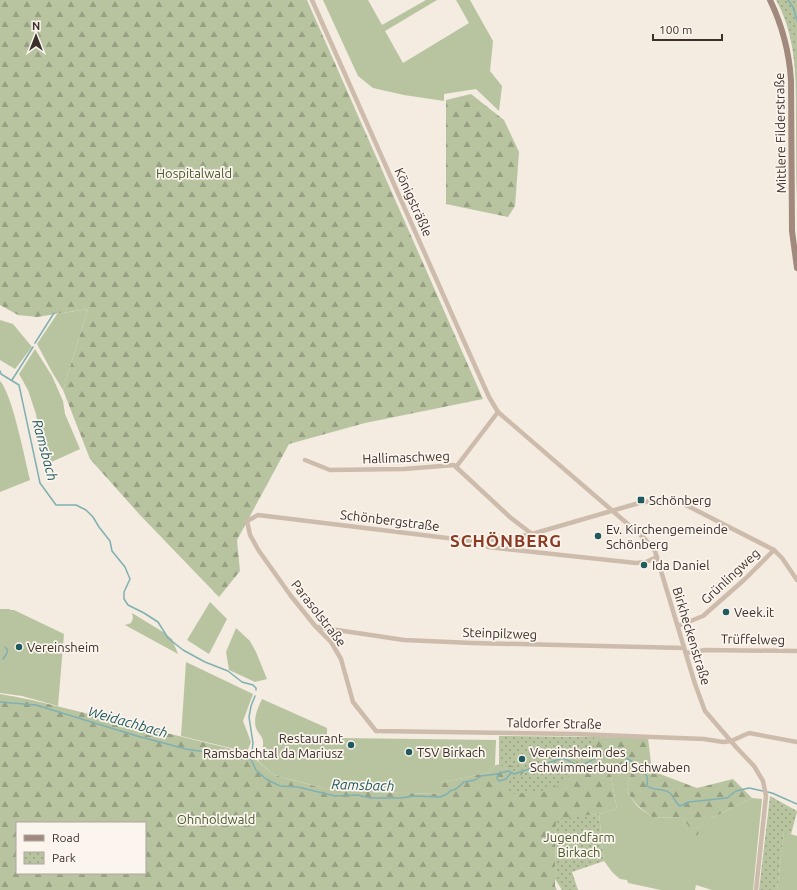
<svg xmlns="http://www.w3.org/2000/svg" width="797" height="890" viewBox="0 0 797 890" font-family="Ubuntu,sans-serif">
  <defs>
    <pattern id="forest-firs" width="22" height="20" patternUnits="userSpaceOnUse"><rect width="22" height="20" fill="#b8c4a0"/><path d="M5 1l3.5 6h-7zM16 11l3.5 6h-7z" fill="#97a083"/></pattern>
    <pattern id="park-dots" width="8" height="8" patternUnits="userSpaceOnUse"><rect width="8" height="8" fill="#b8c4a0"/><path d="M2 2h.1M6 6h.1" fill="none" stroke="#97a083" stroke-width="1.8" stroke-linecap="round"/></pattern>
  </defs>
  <rect width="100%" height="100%" fill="#f4ebe1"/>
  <g fill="#b8c4a0">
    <polygon points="323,0 368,0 382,25 426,0 437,0 385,31 403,63 469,23 456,0 470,0 493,41 490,71 502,86 499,111 476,89 444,94 444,101 404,95 373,88 358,76"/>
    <polygon points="88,309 63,390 52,372 37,344 57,314"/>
    <polygon points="0,320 13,324 32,347 15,369 0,360"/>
    <polygon points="35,349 52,376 63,401 65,414 80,449 47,464 42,452 36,414 28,390 19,374"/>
    <path d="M0 381C12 393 25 460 30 480L0 492Z"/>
    <polygon points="210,602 227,619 209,654 187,640"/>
    <polygon points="0,609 10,609 10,610 14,610 64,634 58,706 22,696 0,693"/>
    <polygon points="132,613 163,632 172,639 178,654 125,625 131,623 133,618"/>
    <polygon points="236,628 250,641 256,652 267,679 255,682 229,670 226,652"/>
    <polygon points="186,662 253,694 243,721 251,742 247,752 181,736"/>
    <path d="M262 699 327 728V735L332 736 334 739 337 740 340 738 496 740 495 765 490 772 441 783V794L367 792 327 789 274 775 258 761C261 753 266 743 261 736 259 733 257 731 256 728 253 719 258 707 262 699Z"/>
    <polygon points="609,765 631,772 627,792 637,806 652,817 682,818 697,835 707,813 712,818 752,798 762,799 753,890 712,890 696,885 695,890 661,890 628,883 627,880 620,879 613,873 604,861 599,814 617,809"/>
    <polygon points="784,832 797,836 797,890 777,890"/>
  </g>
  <g fill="url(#forest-firs)" fill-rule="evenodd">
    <polygon points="0,0 307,0 483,399 365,423 289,444 237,540 240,571 219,597 140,515 90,459 63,390 88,309 37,317 18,315 0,305"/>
    <polygon points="471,94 504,120 519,152 515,206 508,217 446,204 446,100"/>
    <path d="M0 694 32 700 248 753 274 775 315 786 328 789 367 792 441 794V783L490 772 495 765 503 764 528 768V771L521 775 548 766 530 770V766L546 761 564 754 578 760 594 754V737L648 738 652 771 697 788 733 779 752 798 712 818 707 814 697 836 682 818 652 817 637 805 627 792 631 772 609 765 617 809 599 814 556 820 555 886 557 890H0ZM17 823H145V873H17Z"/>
  </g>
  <g fill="url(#park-dots)">
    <path d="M776 0H797V203C796 176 796 149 796 123 796 81 797 37 776 0Z"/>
    <polygon points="499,736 594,737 594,754 578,760 564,754 546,761 530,766 530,770 548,766 562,761 577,769 558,786 536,793 508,794 508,782 512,776 521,775 524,772 528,771 528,769 513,771 513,766 499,766"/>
    <polygon points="770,796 797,811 797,812 791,834 784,833 777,890 759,890"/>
    <polygon points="599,814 604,861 572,872 578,890 562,890 555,879 556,819"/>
  </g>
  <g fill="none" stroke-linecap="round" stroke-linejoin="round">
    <g stroke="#7fb0b2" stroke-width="1.5">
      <polyline points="788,0 793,7 797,20"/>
      <polyline points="35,343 54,313"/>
      <polyline points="0,371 1,374 19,385 40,483 56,505 76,505 86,510 93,517 99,527 110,541 112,551 125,567 130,579 124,592 124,599 128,605 144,613 158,622 168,638 183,650 205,662 228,671 242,682 253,685 256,688 256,690"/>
      <polyline points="12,380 33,347"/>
      <polyline points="3,659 7,653 7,649 5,647"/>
      <path d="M255 696 251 706 249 717 253 743 251 759 256 770 266 779 280 786 298 787 335 796 357 795 371 798H400L415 796 440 797 447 794 450 791 456 789 464 782 475 780 481 776 497 774 508 771 514 774 563 758C569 760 575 766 580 765 588 764 598 755 609 753 618 751 644 767 647 777 648 779 647 783 647 786 654 791 663 788 670 793 674 797 675 803 680 806L689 802 727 798 736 791 749 788 772 793 797 804"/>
      <polyline points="0,702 36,705 137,736 186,749 251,759"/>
      <polyline points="497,774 498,775 497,779 499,781 506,779 511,773"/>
    </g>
    <g stroke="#cdbbac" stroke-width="4.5">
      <polyline points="312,0 462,337 489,397 498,412 644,538 655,551 695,684 705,711 736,747 754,766 763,781 766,796 756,890"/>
      <polyline points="305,460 330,470 404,469 454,465 456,467 511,518 532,534"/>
      <polyline points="456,467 498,412"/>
      <polyline points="488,547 636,563 646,562 657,557"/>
      <polyline points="797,580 782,558 774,550 676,500 662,499 639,503 532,534 513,538 472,541 258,515 247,521 250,535 259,551 291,596 316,627 331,642 341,659 353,702 376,731 575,734 704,739 723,742 731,741 749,733 797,742"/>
      <polyline points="678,626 703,616 745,579 774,550"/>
      <polyline points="317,627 404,640 472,643 684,648"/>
      <polyline points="686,653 706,650 797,651"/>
    </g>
    <path stroke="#a18a7d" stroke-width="6" d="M770 0C783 27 789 51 791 80L792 231 797 268"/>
  </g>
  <g fill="#1f5a5e" stroke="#fbf5ee" stroke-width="1.5">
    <rect x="637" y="496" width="8" height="8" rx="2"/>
    <circle cx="598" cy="536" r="4"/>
    <circle cx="644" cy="565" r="4"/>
    <circle cx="726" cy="612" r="4"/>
    <circle cx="19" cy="647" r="4"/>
    <circle cx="351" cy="745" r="4"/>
    <circle cx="409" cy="752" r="4"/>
    <circle cx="522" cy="759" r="4"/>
  </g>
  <g text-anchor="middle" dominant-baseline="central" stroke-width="3.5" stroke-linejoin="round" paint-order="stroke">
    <g font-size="13" fill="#3b302b" stroke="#fbf5ee">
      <text transform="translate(780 133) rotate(-91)">Mittlere Filderstraße</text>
      <text transform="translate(414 202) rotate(66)">Königsträßle</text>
      <text transform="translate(406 457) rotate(-2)">Hallimaschweg</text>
      <text transform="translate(390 520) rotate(7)">Schönbergstraße</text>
      <text transform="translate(730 576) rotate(-43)">Grünlingweg</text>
      <text transform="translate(319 613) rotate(52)">Parasolstraße</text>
      <text transform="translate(500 633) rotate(2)">Steinpilzweg</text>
      <text transform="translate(692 636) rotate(73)">Birkheckenstraße</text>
      <text transform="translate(753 639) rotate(1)">Trüffelweg</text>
      <text transform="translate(554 723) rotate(1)">Taldorfer Straße</text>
    </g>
    <g font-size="13" fill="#4a5a2e" stroke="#fbf5ee">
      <text x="194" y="173">Hospitalwald</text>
      <text x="216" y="819">Ohnholdwald</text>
      <text x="579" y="837">Jugendfarm<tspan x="579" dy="15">Birkach</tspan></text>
    </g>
    <g font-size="13" fill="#3b302b" stroke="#fbf5ee" text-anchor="start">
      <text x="649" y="500">Schönberg</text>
      <text x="606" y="529">Ev. Kirchengemeinde<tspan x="606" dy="15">Schönberg</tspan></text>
      <text x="652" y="565">Ida Daniel</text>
      <text x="734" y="612">Veek.it</text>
      <text x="27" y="647">Vereinsheim</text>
      <text x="343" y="738" text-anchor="end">Restaurant<tspan x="343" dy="15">Ramsbachtal da Mariusz</tspan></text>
      <text x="417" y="752">TSV Birkach</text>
      <text x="530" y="752">Vereinsheim des<tspan x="530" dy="15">Schwimmerbund Schwaben</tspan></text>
    </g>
    <g font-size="14" font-style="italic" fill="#1f5a5e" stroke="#fbf5ee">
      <text transform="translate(45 450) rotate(75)">Ramsbach</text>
      <text transform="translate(128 722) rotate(16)">Weidachbach</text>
      <text transform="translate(363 785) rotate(2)">Ramsbach</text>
    </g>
    <g font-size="17" font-weight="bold" letter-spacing="1" fill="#8c3b22" stroke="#fbf5ee">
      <text x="506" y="540">SCHÖNBERG</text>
    </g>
  </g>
  <rect x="16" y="822" width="130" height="52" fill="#fbf5ee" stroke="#aea6a0"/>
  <rect x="24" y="835" width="20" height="6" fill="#a18a7d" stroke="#aea6a0"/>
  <text x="52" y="842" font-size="12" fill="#3b302b">Road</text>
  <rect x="24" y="852" width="20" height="12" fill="url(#park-dots)" stroke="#aea6a0"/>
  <text x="52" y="862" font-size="12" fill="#3b302b">Park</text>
  <g transform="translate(36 36)" stroke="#fbf5ee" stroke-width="3" paint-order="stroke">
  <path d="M0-3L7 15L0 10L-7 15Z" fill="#3b302b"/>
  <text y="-6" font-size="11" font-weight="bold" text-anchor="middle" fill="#3b302b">N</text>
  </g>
  <path d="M653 34v6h69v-6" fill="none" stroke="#3b302b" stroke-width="2"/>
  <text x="659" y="34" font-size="12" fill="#3b302b" stroke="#fbf5ee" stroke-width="3" paint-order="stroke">100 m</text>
</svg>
